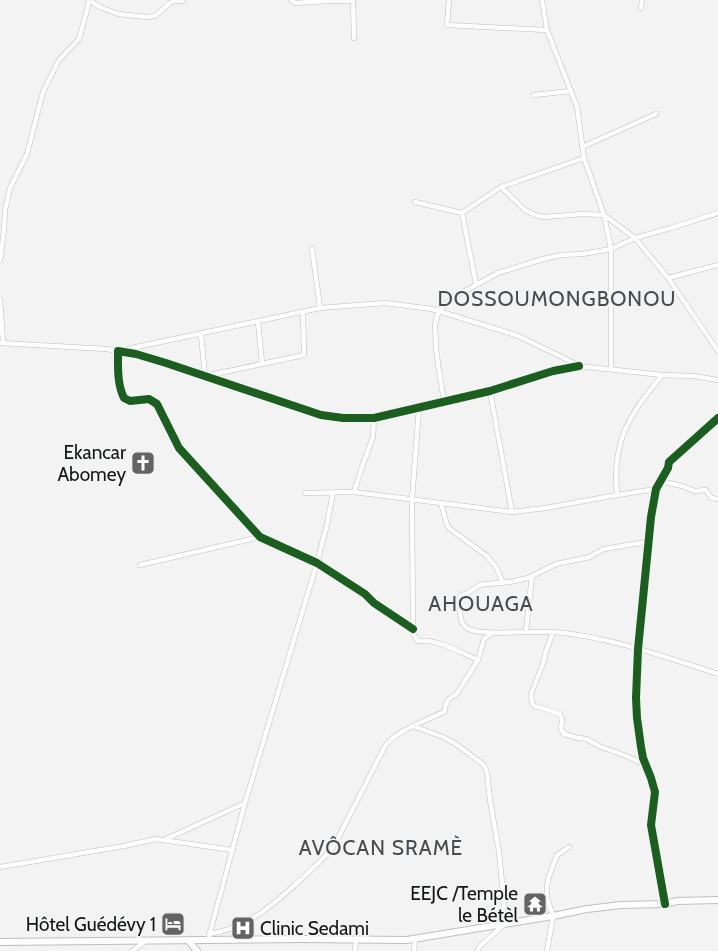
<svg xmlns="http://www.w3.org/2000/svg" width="718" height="951" viewBox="0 0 718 951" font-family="Cabin,sans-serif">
  <rect width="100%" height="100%" fill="#f3f3f3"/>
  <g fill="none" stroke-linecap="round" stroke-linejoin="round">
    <g stroke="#bebebe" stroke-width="5.5">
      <g id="street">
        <polyline points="89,0 100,7 118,14 147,17 155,16 170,3 174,1 183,1"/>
        <polyline points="291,0 295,3 327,1 353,1"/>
        <polyline points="353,0 354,38"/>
        <polyline points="449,0 447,25 547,30"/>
        <polyline points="542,0 547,30 577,107 584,158 604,215 611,249 611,369"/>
        <polyline points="641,8 642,0"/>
        <polyline points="534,95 571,91"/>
        <polyline points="582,147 656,114"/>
        <polyline points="501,187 525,210 535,215 544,217 583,214 604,215 635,238 668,278 718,351"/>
        <polyline points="415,202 462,213 501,187 584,158"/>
        <polyline points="462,213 476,284"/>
        <polyline points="312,248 320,308"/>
        <polyline points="0,261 4,230 5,210 10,188 27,154 43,92 59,60 79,39 87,10 89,0"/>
        <polyline points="668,278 718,265"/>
        <polyline points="0,299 3,343"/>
        <polyline points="258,322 262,363"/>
        <polyline points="201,334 205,376 304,355 303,313"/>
        <polyline points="0,343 107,349 118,351 320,308 385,303 432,309 516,335 562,357 579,366 662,375 693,376 718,380"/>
        <polyline points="490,391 512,512"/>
        <polyline points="444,401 438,364 436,347 435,325 436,319 439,311 452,298 498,273 543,259 561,255 583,254 611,249 635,238 671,228 718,213"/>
        <path d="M419 408 412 499 413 629 414 635 418 641C439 639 459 652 478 660"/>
        <polyline points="660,481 682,486 695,491 706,490 711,498 718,499"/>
        <polyline points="354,492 363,464 373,437 374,418"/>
        <polyline points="305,493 354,492 512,512 546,508 611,496 656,489"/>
        <path d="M617 495C612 439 629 416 662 375"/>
        <polyline points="441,503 447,525 450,529 487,556 496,567 503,583"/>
        <path d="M649 542 628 545 604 549 596 553 590 557 556 564 528 578 510 582 486 584 480 585 469 592 460 596C461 607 457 621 467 628 480 637 536 630 555 632 610 637 665 657 718 674"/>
        <polyline points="140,565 260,537"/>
        <path d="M413 629 374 603 365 594 317 563 260 537 179 448 157 404 149 399 130 401 124 398C117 384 118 367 118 351L136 354 166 363 321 415 343 418H374L490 391 553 371 579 366"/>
        <polyline points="526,631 532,576"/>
        <polyline points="553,632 546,651 543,664 531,694 532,703 534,706 539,707 560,714 562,720 561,729 564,734 578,738 587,739 599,746 626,756 646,765"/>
        <polyline points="413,726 443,737 456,744 484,765 487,772 490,800 499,852 506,923 481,945 477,951"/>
        <polyline points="166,839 245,803"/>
        <polyline points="0,867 124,846 156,839 232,850"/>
        <polyline points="665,904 651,825 655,792 651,778 643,758 641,747 637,718 636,698 638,649 651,517 656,489 668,468 669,462 718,418"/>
        <path d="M209 934C247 928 269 908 296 884 308 873 319 863 330 851L336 842 385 746C398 729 427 721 445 711 445 702 448 698 456 695L478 660 484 639 492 633"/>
        <polyline points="208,940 245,803 317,563 327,524 333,493"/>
        <polyline points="132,951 146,941"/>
        <polyline points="355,951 356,940"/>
        <polyline points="414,951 415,939"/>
        <polyline points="547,951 553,916 547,898 547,888 548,879 557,855 569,847"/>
      </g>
    </g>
    <g stroke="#bebebe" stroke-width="8">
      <g id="secondary">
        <polyline points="188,940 197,951"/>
        <polyline points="0,942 301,939 407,940 553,916 587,909 621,905 665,904 677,901 718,900"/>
      </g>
    </g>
    <use href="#street" stroke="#fdfdfd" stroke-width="4.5"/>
    <use href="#secondary" stroke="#fdfdfd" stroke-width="6"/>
    <g stroke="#f2f3f4" stroke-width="11">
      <g id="cycleway">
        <path d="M413 629 374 603 365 594 317 563 260 537 179 448 157 404 149 399 130 401 124 398C117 384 118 367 118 351L136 354 166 363 321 415 343 418H374L490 391 553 371 579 366"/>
        <polyline points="665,904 651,825 655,792 651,778 643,758 641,747 637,718 636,698 638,649 651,517 656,489 668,468 669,462 718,418"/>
      </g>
    </g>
    <use href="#cycleway" stroke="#1b5e20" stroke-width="8"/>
  </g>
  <defs>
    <g id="church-square" transform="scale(1.25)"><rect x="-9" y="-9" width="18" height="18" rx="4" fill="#636363" stroke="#f2f3f4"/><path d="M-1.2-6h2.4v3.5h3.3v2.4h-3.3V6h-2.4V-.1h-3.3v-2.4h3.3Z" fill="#fff"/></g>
    <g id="temple-square" transform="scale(1.25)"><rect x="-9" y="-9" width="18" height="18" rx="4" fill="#636363" stroke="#f2f3f4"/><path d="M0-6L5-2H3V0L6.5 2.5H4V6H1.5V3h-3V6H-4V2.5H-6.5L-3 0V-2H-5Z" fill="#fff"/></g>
    <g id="hotel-square" transform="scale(1.25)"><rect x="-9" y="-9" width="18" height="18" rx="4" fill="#636363" stroke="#f2f3f4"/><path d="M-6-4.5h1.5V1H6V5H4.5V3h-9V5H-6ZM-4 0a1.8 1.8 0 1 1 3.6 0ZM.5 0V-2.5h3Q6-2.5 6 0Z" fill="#fff"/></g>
    <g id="hospital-square" transform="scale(1.25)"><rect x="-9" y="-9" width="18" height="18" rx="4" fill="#636363" stroke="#f2f3f4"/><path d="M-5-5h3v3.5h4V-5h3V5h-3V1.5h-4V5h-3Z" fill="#fff"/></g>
  </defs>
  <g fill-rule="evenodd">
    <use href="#church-square" x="143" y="463"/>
    <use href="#temple-square" x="535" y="904"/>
    <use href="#hotel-square" x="173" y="924"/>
    <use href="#hospital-square" x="243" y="928"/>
  </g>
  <g text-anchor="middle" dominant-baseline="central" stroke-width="4" stroke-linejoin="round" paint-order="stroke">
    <g font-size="19" fill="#151515" stroke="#f2f3f4" text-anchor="end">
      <text x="126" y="452">Ekancar<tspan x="126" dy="22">Abomey</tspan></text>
      <text x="518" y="893">EEJC /Temple<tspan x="518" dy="22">le Bétèl</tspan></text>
      <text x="156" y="924">Hôtel Guédévy 1</text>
      <text x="260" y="928" text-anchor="start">Clinic Sedami</text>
    </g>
    <g font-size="21" letter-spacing="1" fill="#4a4b4c" stroke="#f2f3f4">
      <text x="557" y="298">DOSSOUMONGBONOU</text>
      <text x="481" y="603">AHOUAGA</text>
      <text x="381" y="847">AVÔCAN SRAMÈ</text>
    </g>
  </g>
</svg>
